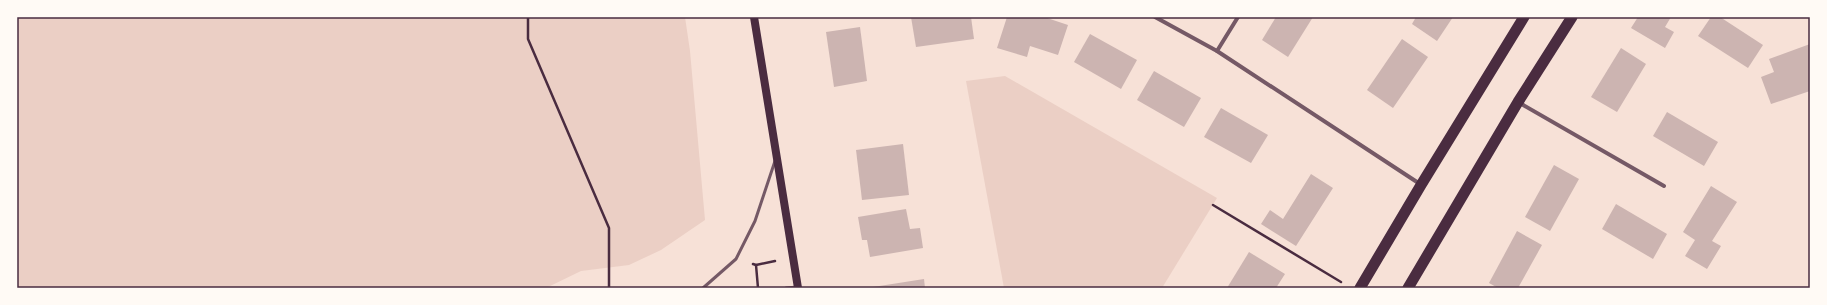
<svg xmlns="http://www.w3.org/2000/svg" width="1827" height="305" viewBox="0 0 1827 305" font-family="'IBM Plex Serif',serif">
  <rect width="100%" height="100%" fill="#f7e1d7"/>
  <g fill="#ebcfc5">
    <polygon points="17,17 685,17 690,51 705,220 661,250 629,265 581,271 546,288 17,288"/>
    <polygon points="1005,76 1217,198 1162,288 1004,288 966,81"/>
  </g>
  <g fill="#ccb4b1">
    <polygon points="911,17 971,17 974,39 916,47"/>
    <polygon points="1007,17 1044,17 1068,25 1058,55 1030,46 1027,57 997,48"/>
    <polygon points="1276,17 1313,17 1288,57 1262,40"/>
    <polygon points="1416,17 1453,17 1437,41 1412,24"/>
    <polygon points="1638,17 1671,17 1665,27 1674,32 1665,48 1631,28"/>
    <polygon points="1711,17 1720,17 1763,45 1748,68 1698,36"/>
    <polygon points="860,27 867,81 834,87 826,32"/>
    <polygon points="1090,34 1137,60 1121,89 1074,62"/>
    <polygon points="1402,39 1428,57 1393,108 1367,90"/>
    <polygon points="1810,44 1810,72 1809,73 1810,91 1771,104 1761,77 1774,72 1769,59"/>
    <polygon points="1621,48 1646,64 1617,112 1591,97"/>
    <polygon points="1154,71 1201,98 1184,127 1137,100"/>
    <polygon points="1221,108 1268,135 1251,163 1204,137"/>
    <polygon points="1667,112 1718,142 1704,166 1653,136"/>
    <polygon points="903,144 909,195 862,200 856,150"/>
    <polygon points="1554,165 1579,179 1550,231 1525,217"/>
    <polygon points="1311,174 1333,188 1296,246 1261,224 1270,210 1283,219"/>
    <polygon points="1711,186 1737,202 1712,241 1721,246 1707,269 1685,256 1695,240 1683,232"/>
    <polygon points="1616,204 1667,234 1653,259 1602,229"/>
    <polygon points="906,209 910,229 920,228 923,248 870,257 867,240 862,240 858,217"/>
    <polygon points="1517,231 1542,245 1518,288 1498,288 1489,283"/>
    <polygon points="1249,252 1285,274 1276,288 1227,288"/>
    <polygon points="924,279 925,288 873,288 873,287"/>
  </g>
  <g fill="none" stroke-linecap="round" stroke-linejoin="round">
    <g stroke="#4a2c40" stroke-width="2.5">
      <polyline points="528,17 528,39 609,228 609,288"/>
      <polyline points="1213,205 1341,282"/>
      <polyline points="753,264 756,265 775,261"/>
      <polyline points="756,265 758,288"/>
    </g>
    <g stroke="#755966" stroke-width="3">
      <polyline points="703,288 736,259 755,221 775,161"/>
      <polyline points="786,288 798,287"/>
    </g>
    <g stroke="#755966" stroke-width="4">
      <polyline points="1155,17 1217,51 1420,184"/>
      <polyline points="1217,51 1238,17"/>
      <polyline points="1518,102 1664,186"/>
    </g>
    <polyline stroke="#4a2c40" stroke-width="8" points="754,17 798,288"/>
    <g stroke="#4a2c40" stroke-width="11">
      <polyline points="1360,288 1421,185 1524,17"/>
      <polyline points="1408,288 1518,102 1572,17"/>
    </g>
  </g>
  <rect width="1827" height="305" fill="none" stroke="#fffaf5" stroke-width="36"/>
  <rect x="18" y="18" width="1791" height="269" fill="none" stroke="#4a2c40" stroke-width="1.5"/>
</svg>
